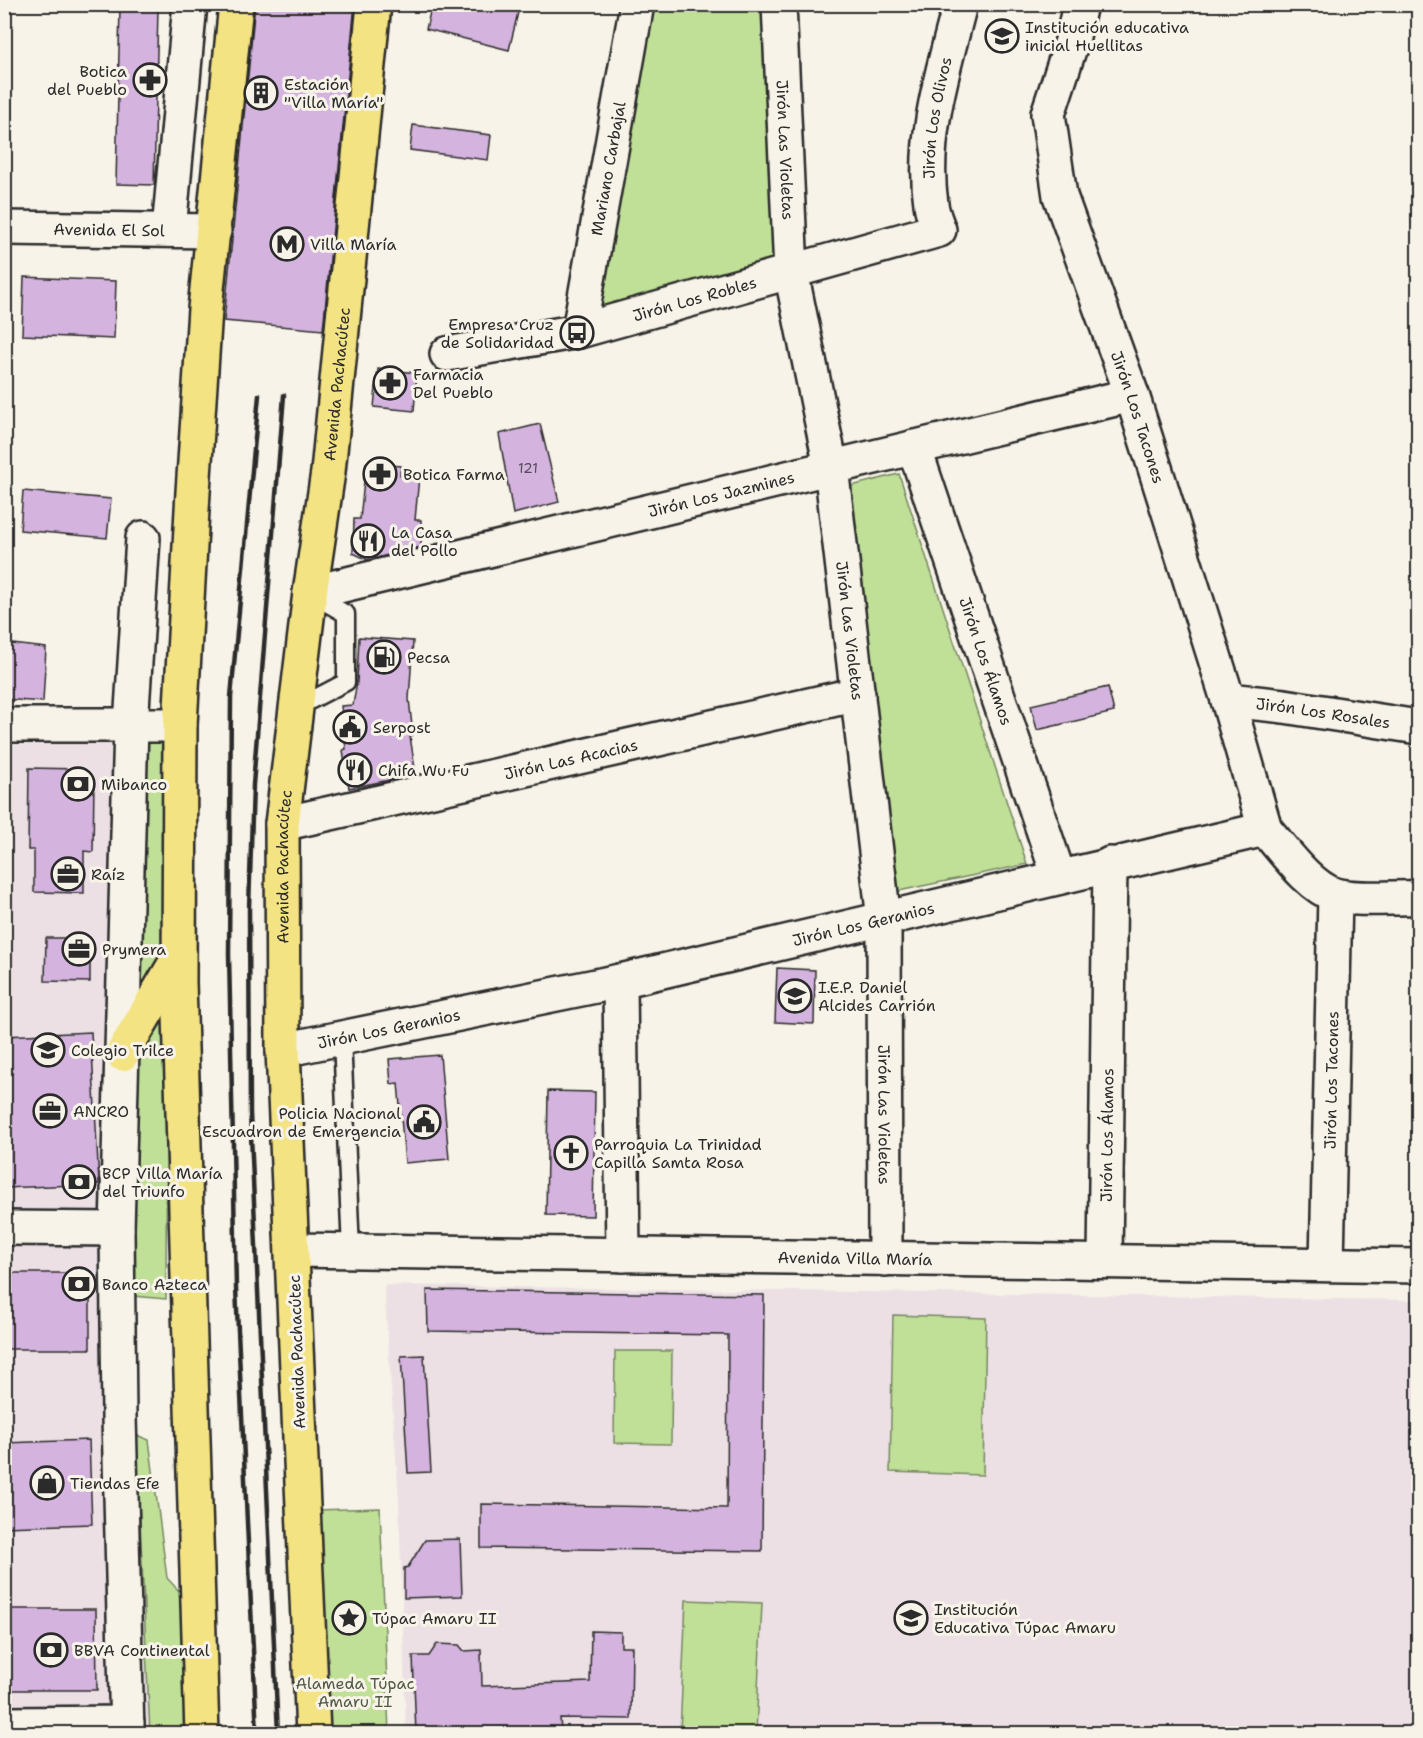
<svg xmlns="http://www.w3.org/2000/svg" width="1423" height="1738" viewBox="0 0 1423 1738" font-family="'Shantell Sans',sans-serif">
  <rect width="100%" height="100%" fill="#f7f3e8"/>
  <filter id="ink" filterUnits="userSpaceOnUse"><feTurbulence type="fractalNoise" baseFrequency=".0167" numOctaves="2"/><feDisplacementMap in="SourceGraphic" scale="12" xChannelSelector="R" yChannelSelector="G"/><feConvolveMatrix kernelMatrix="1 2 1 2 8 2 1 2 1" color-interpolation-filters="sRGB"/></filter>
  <g filter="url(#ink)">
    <g fill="#ece0e5">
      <polygon points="110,742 150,1733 5,1733 4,745"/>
      <polygon points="384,1285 1418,1300 1418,1733 406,1733 399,1502"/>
    </g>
    <g fill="#c0e098" stroke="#768662" stroke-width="1.5">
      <polygon points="716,4 765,11 773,263 592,316 650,5"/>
      <polygon points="899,474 1027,864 889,893 851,486"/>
      <polygon points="144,743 168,743 166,1299 133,1296"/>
      <polygon points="893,1315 986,1318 983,1475 890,1472"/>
      <polygon points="615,1351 672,1351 671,1444 614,1443"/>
      <polygon points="136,1435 149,1440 167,1578 180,1592 185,1733 150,1733"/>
      <polygon points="380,1508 389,1733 324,1733 316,1510"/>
      <polygon points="686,1600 762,1603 756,1733 680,1733"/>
    </g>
    <g fill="#d4b3de" stroke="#2b2b2b" stroke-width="1.5">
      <polygon points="255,4 355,4 323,330 224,321"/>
      <polygon points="432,4 520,4 509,50 426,29"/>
      <polygon points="120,6 158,8 154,185 116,184"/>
      <polygon points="413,125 491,135 488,160 410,150"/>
      <polygon points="24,277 116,281 114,339 22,335"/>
      <polygon points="378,369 417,373 414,411 374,407"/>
      <polygon points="540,424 559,502 513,514 499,434"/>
      <polygon points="366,463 401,466 400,475 419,477 415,520 421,520 421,547 368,560 353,553 354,519 360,519"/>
      <polygon points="23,491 111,499 107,538 20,530"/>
      <polygon points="359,637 413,641 409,699 413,735 410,736 416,775 349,788 343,750 346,749 341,706 353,705 357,682"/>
      <polygon points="4,643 46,648 43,702 4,699"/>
      <polygon points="1108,687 1114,712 1037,730 1031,705"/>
      <polygon points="29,768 81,769 94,780 93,852 84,851 84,893 34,892 34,850 28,850"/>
      <polygon points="46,938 90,938 90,982 45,981"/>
      <polygon points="777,968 815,970 814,1024 775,1022"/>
      <polygon points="91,1032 99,1184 4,1188 4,1036"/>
      <polygon points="440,1055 449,1159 405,1163 398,1083 391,1084 389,1059"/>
      <polygon points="548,1091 595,1092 593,1216 546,1215"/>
      <rect x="4" y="1273" width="86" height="76"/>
      <polygon points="427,1290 764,1295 762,1551 481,1548 481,1504 727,1508 728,1335 428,1331"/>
      <polygon points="424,1355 431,1472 408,1473 401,1356"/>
      <polygon points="89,1440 92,1524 4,1527 4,1443"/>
      <polygon points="460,1539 462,1596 404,1598 404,1568 408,1567 425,1540"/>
      <polygon points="4,1609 96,1609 97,1690 4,1690"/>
      <polygon points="591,1631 621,1632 621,1647 632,1647 631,1719 560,1718 561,1729 521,1730 522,1734 416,1734 413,1656 429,1656 437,1644 459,1645 464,1651 481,1650 482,1686 590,1682"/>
    </g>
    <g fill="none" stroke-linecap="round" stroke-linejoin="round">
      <g stroke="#2b2b2b" stroke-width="21">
        <g id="lane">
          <polyline points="296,708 346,682 346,614 311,594"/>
          <polyline points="342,1038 351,1251"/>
        </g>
      </g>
      <g stroke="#2b2b2b" stroke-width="38">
        <g id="street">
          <path id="s1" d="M1080 4 1072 41 1048 114 1060 196 1132 395 1228 700 1265 829"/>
          <path id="s2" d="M4 228 214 231"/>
          <polyline points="169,230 190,4"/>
          <path id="s3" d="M579 331 637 4"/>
          <path id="s4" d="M447 354 579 331 939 230C936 222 932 213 931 204 921 138 944 68 960 4"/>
          <path id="s5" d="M914 447 1059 877"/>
          <path id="s6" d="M310 593 1132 395"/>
          <path id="s7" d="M1228 700 1284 706 1418 727"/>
          <polyline points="131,725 143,538"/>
          <path id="s8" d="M282 824 858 694"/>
          <polyline points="620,981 623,1255"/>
          <path id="s9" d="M283 1050 620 981 1265 829C1283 849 1309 887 1335 895 1356 901 1395 897 1418 898"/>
          <path id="s10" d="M1105 1261 1110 864"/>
          <path id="s11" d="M1327 1264 1335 895"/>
          <polyline points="4,1724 127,1723"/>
        </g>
      </g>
      <g stroke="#2b2b2b" stroke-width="38">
        <g id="secondary">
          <path id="s12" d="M779 4 791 272 831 467 884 920 885 1259"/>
          <polyline points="4,725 180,725"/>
          <polyline points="4,1228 117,1229"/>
          <path id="s13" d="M293 1250 1418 1266"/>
          <polyline points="127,1734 119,1417 117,1229 131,725"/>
        </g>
      </g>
      <g stroke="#2b2b2b" stroke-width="38">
        <g id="primary">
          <polyline points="122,1054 178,959"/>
          <polyline points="202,1734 179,982 180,725 193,492 205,309 236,4"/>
          <path id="s14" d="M313 1734 283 1050 282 824 310 593 328 472 374 4"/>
        </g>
      </g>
      <use href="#lane" stroke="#f7f3e8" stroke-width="16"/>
      <use href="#street" stroke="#f7f3e8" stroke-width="33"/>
      <use href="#secondary" stroke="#f7f3e8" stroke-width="33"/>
      <use href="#primary" stroke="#f4e382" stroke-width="33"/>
      <g stroke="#2b2b2b" stroke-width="4.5">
        <polyline points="257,1734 236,1288 229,954 231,697 259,395"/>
        <polyline points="278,1734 250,1113 249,908 253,785 284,395"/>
      </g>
    </g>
  </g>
  <defs>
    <g id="school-ring" transform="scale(1.725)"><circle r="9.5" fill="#f7f3e8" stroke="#2b2b2b" stroke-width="1.5"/><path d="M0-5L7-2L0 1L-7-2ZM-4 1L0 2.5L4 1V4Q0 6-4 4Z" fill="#2b2b2b"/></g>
    <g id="pharmacy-ring" transform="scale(1.725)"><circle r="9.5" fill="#f7f3e8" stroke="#2b2b2b" stroke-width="1.5"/><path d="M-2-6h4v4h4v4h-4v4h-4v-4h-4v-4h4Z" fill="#2b2b2b"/></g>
    <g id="building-ring" transform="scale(1.725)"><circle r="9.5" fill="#f7f3e8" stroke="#2b2b2b" stroke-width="1.5"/><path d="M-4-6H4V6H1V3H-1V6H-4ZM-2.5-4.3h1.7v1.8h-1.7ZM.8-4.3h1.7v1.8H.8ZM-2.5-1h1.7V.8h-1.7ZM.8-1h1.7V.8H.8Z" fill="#2b2b2b"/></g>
    <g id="metro-ring" transform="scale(1.725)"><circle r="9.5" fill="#f7f3e8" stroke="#2b2b2b" stroke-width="1.5"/><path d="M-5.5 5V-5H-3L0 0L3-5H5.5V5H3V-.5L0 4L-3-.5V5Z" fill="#2b2b2b"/></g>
    <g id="bus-ring" transform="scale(1.725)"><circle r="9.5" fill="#f7f3e8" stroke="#2b2b2b" stroke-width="1.5"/><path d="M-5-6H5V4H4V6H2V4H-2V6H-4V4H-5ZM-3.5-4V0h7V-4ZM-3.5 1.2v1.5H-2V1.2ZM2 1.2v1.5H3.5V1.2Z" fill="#2b2b2b"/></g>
    <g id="restaurant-ring" transform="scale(1.725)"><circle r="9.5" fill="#f7f3e8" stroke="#2b2b2b" stroke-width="1.5"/><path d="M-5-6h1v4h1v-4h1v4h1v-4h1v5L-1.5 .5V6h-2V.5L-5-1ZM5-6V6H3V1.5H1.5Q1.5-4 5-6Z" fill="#2b2b2b"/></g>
    <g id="fuel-ring" transform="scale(1.725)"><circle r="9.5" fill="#f7f3e8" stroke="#2b2b2b" stroke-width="1.5"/><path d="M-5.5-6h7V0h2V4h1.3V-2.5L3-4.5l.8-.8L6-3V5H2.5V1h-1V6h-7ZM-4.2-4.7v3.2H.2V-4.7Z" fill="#2b2b2b"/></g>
    <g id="civic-ring" transform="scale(1.725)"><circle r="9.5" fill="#f7f3e8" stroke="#2b2b2b" stroke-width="1.5"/><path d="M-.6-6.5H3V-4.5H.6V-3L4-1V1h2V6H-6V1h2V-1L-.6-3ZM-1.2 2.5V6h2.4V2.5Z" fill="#2b2b2b"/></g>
    <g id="bank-ring" transform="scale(1.725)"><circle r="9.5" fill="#f7f3e8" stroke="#2b2b2b" stroke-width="1.5"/><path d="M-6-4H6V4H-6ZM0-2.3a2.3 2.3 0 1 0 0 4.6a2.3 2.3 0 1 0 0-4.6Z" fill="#2b2b2b"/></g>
    <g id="office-ring" transform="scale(1.725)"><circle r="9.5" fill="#f7f3e8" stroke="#2b2b2b" stroke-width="1.5"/><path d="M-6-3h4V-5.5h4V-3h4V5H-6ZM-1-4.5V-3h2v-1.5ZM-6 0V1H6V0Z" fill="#2b2b2b"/></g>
    <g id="church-ring" transform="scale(1.725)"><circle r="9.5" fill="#f7f3e8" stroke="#2b2b2b" stroke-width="1.5"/><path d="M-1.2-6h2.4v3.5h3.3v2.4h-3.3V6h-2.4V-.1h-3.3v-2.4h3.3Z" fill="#2b2b2b"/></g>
    <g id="shop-ring" transform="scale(1.725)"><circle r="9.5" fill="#f7f3e8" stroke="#2b2b2b" stroke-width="1.5"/><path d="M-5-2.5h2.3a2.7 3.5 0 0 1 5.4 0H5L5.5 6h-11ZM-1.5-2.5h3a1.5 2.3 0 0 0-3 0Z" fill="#2b2b2b"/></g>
    <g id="sight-ring" transform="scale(1.725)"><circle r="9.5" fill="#f7f3e8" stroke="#2b2b2b" stroke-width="1.5"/><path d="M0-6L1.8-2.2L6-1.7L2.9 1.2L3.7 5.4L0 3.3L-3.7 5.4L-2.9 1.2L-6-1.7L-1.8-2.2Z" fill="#2b2b2b"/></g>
  </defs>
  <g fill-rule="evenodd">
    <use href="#school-ring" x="1002" y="36"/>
    <use href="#pharmacy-ring" x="150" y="80"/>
    <use href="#building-ring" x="261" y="93"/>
    <use href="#metro-ring" x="287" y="244"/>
    <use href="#bus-ring" x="577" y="333"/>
    <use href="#pharmacy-ring" x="390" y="383"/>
    <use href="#pharmacy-ring" x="380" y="474"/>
    <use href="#restaurant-ring" x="368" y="541"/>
    <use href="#fuel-ring" x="384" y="657"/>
    <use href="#civic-ring" x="350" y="727"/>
    <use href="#restaurant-ring" x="355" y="770"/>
    <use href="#bank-ring" x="78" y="784"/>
    <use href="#office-ring" x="68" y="874"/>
    <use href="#office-ring" x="79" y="949"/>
    <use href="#school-ring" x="795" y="996"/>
    <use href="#school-ring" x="48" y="1050"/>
    <use href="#office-ring" x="50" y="1111"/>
    <use href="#civic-ring" x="424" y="1122"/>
    <use href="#church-ring" x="571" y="1153"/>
    <use href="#bank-ring" x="79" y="1182"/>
    <use href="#bank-ring" x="79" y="1284"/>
    <use href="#shop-ring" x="47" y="1483"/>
    <use href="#sight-ring" x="349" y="1618"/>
    <use href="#school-ring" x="911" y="1618"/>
    <use href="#bank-ring" x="51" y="1650"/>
  </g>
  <g text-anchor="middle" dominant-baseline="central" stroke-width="6" stroke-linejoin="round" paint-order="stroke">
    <g font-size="14" fill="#554d58">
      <text x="528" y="468">121</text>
    </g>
    <g font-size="16" fill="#2b2b2b" stroke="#f7f3e8" text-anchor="start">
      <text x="1025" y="27">Institución educativa<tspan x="1025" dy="18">inicial Huellitas</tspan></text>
      <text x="127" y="71" text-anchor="end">Botica<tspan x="127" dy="18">del Pueblo</tspan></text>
      <text x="284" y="84">Estación<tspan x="284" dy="18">"Villa María"</tspan></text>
      <text x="310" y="244">Villa María</text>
      <text x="554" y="324" text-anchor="end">Empresa Cruz<tspan x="554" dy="18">de Solidaridad</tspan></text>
      <text x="413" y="374">Farmacia<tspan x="413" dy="18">Del Pueblo</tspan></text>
      <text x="403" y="474">Botica Farma</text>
      <text x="391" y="532">La Casa<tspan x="391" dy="18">del Pollo</tspan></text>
      <text x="407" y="657">Pecsa</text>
      <text x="373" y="727">Serpost</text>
      <text x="378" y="770">Chifa Wu Fu</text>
      <text x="101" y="784">Mibanco</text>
      <text x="91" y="874">Raíz</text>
      <text x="102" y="949">Prymera</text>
      <text x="818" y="987">I.E.P. Daniel<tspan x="818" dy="18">Alcides Carrión</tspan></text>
      <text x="71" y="1050">Colegio Trilce</text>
      <text x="73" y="1111">ANCRO</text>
      <text x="401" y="1113" text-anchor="end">Policia Nacional<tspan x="401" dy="18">Escuadron de Emergencia</tspan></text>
      <text x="594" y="1144">Parroquia La Trinidad<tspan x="594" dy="18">Capilla Samta Rosa</tspan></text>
      <text x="102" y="1173">BCP Villa María<tspan x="102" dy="18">del Triunfo</tspan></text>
      <text x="102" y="1284">Banco Azteca</text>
      <text x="70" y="1483">Tiendas Efe</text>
      <text x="934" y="1609">Institución<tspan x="934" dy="18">Educativa Túpac Amaru</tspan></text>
      <text x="372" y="1618">Túpac Amaru II</text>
      <text x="74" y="1650">BBVA Continental</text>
    </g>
    <g font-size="16" fill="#2b2b2b" stroke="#f7f3e8">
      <text stroke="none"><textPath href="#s4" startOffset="622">Jirón Los Olivos</textPath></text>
      <text stroke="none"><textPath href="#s12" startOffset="146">Jirón Las Violetas</textPath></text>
      <text stroke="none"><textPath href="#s3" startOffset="165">Mariano Carbajal</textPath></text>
      <text stroke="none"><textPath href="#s2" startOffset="105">Avenida El Sol</textPath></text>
      <text stroke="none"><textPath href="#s4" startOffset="254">Jirón Los Robles</textPath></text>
      <text stroke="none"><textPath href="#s14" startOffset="1354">Avenida Pachacútec</textPath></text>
      <text stroke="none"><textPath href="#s1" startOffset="432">Jirón Los Tacones</textPath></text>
      <text stroke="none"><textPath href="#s6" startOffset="423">Jirón Los Jazmines</textPath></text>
      <text stroke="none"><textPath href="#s12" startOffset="632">Jirón Las Violetas</textPath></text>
      <text stroke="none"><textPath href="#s5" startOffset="226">Jirón Los Álamos</textPath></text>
      <text stroke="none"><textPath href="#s7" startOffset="96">Jirón Los Rosales</textPath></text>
      <text stroke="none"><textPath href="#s8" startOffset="296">Jirón Las Acacias</textPath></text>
      <text stroke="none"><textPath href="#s14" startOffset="868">Avenida Pachacútec</textPath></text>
      <text stroke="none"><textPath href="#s9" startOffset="594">Jirón Los Geranios</textPath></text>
      <text stroke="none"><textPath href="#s9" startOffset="108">Jirón Los Geranios</textPath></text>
      <text stroke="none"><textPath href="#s11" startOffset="184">Jirón Los Tacones</textPath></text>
      <text stroke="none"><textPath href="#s12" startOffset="1118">Jirón Las Violetas</textPath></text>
      <text stroke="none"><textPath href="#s10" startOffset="126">Jirón Los Álamos</textPath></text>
      <text stroke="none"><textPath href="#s13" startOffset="562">Avenida Villa María</textPath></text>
      <text transform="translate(297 1352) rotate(-92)">Avenida Pachacútec</text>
    </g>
    <g font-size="16" fill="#505846" stroke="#f7f3e8">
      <text x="355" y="1683">Alameda Túpac<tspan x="355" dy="18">Amaru II</tspan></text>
    </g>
  </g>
  <rect width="1423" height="1738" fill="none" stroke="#f7f3e8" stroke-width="24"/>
  <rect x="12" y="12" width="1399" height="1714" fill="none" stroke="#2b2b2b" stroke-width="2" filter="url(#ink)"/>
</svg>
